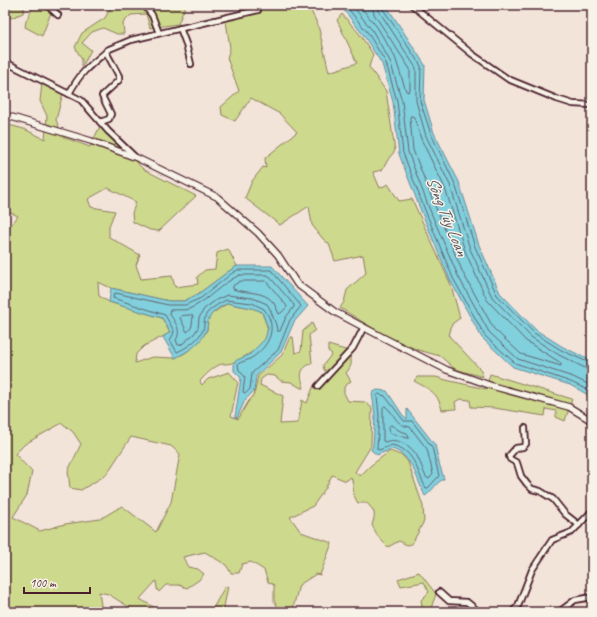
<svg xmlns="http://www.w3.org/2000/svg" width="597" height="617" viewBox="0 0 597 617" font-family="Caveat,sans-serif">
  <rect width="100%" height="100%" fill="#f3e4da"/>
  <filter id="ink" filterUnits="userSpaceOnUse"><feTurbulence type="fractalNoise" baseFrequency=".025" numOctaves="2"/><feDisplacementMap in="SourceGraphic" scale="8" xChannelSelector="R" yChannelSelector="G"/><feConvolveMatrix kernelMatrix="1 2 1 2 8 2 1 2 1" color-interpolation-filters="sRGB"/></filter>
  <g filter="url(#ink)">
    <g fill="#cdd98c" stroke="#8c7c5c" fill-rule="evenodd">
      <polygon points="5,5 25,5 23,13 11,18 5,14"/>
      <polygon points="34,5 40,6 41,5 54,5 42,36 25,27 26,21"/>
      <polygon points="112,5 133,5 139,7 148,5 183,5 185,7 178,24 150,28 146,14 131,15 123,23 124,34 117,34 103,28 92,32 82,43 91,50 82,67 82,60 75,47 82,33 105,18"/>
      <polygon points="248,5 308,5 318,25 329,72 357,63 337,20 342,14 358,32 373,54 369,67 386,91 395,151 389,158 382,170 373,172 380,188 388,184 399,201 412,199 451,285 460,318 452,324 449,336 480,369 483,377 455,369 440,356 418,350 384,335 340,308 344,302 347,290 366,273 363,255 335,261 329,244 323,239 312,225 309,206 280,225 245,198 252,181 263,167 266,168 265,158 297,132 280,114 251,98 235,121 222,115 221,107 239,91 227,58 230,48 226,21 249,8"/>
      <path d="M42 83 63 93 56 120 63 137 90 147 100 126 127 152 143 169 196 196 159 231 150 230 133 222 132 213 136 202 108 188 88 199 91 207 115 211 109 226V237L140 255 136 265 141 279 172 276 175 287 198 284 197 277 205 270 215 269 217 253 228 249 237 266 229 271 198 294 184 301H169L111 288 98 282 99 296 109 302 162 318 170 333 144 346 136 354 135 363 152 357 175 358 185 353 200 341 207 330 208 321 210 315 228 303C241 307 250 306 262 312 263 317 266 322 267 327 271 344 246 356 234 362 229 365 223 363 219 365 212 368 205 376 200 381L202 385 208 379 229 372 238 382 231 416 238 419 248 402 254 395 258 376 282 355 290 337H293L295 353 301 351 303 331 312 323 315 330 309 335 312 363C299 369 300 375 304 388H301L291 382 281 381 275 376 267 375 261 379 260 385 283 396 280 424 298 423 302 400 307 403 314 385 329 372 324 370 323 365 332 354 328 351V345L349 351C352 361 353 365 346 373L351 381 344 387V393L348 401 365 402 372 408 371 446 355 472 360 476 370 466 390 451 403 456 408 462 423 506 424 521 412 544 407 545 399 541 388 547 378 537 372 525C376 513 375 512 367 503H358C351 493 355 488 351 477L346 481 332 475 325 489 313 506 290 517 301 532 332 543 320 575 316 574 299 585 293 608 280 610 274 601V585L268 582 264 570 251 562 242 564 239 573H231L226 565 205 552 183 557 188 567 198 569 204 574 199 580 187 588 179 585H166L159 592 157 589 156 581 140 599 162 612H137L108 594 99 592 102 612H5V296L8 293 5 291V233L18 216 5 210V124L24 129 45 139 47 116 40 101ZM62 423 73 432 81 444 68 471 70 488 81 490 106 475 131 437 171 446 180 454 171 502 156 532 122 506 100 519 65 524 40 531 13 517 27 495 32 472 15 454 25 444Z"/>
      <path d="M490 374 572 399 565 421 556 417V411L546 409 545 416 494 408 471 407 470 400 460 399 455 402 456 409 442 410C437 391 430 390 414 381L417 377H436L446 380 486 389Z"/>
      <polygon points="419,572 436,594 431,608 435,612 423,612 421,600 429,592 424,582 401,586 398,579"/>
      <polygon points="228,586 223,612 211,612 224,588"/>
    </g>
    <g fill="#81d0dd" stroke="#6b8996">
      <polygon points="340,5 386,5 425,65 424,100 434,133 459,182 479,245 500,293 536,330 563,347 592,361 592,397 570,385 513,367 482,338 450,280 421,211 399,154 393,102 382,64 364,36"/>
      <path d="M237 266H272L308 306 294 322 281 352 256 376 254 391 245 400 237 418 235 417 241 378 234 371V362L237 360 249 355 265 339 268 328 262 312C250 306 241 307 228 303 220 307 210 312 208 322 207 325 208 328 206 331 201 344 187 352 175 358L163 337 170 332 162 318 109 302 111 288 169 301H184L198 294 229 271Z"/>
      <path d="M377 390 387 391 402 414 407 419V409L435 445 439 463 444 479C436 482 433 491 425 496 416 478 413 456 392 449L377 455 371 450 373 446 375 415 372 393Z"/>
    </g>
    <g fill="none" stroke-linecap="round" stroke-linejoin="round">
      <g stroke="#606672" stroke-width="1">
        <polyline points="345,5 368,33 386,63 397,101 403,153 425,210 453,278 485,336 515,363 571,382 592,392"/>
        <polyline points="352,5 372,30 390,61 402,101 408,152 429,208 458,276 489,332 518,359 573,377 592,386"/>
        <polyline points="359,5 377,27 395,57 406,91 408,92 410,90 410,69 374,14 372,5"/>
        <polyline points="378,5 379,11 416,68 416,101 426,136 450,185 470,249 492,297 531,337 559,355 587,369 592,369"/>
        <polyline points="383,5 383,9 421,66 420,101 431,134 455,184 475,247 497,295 534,333 561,350 592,364"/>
        <polygon points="411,116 414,117 421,139 445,188 465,251 487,300 526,341 561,363 561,366 521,354 494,329 463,273 435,206 413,150 410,118"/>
        <path d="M238 270H271L301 306 290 320 278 350 252 373 250 389 246 393 243 392 245 377 239 370 238 364C242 361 248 361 253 357 270 345 278 327 264 309L252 303 226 300C220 303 213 307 208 312 203 317 205 324 203 330 199 339 187 348 177 352L170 340 173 335 174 331 165 315 113 298 114 294 116 293 168 305H185L201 298 231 274Z"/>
        <path d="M240 275H268L294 305V307L286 317 280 331H277L276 325 270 309 267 304 253 298 227 295 216 300 204 309 199 318 198 328 194 334 181 345H178L176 340C182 330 175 322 169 313L170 310C176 309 183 311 189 309 208 301 221 283 240 275Z"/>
        <path d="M241 281H266L286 305 287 307 281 313 279 314C277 310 276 306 273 302 263 290 246 294 233 289V286Z"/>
        <path d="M191 315 193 316C192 322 193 329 187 332L180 318 181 316Z"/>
        <path d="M379 394 385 396 404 421H412L432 447 439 476 428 488H426C416 470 415 450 392 445L379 450 377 449 379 415 377 396Z"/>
        <path d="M385 406C396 414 394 425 410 427L427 449 433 474 429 479 426 477C423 471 421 463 417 456 411 445 396 437 385 442L383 441V408Z"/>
        <polygon points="391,425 400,431 407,433 409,438 407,438 397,435 390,433 389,427"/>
      </g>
      <g stroke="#4a1f2b" stroke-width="8">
        <g id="minor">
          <polyline points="47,5 58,15"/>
          <polyline points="144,5 152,15 159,33"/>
          <polyline points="412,5 472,54 508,79 557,99 573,104 592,105"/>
          <polyline points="180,28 186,44 191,64"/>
          <polyline points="5,62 81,100 108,131 134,156"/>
          <path d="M69 94C79 74 89 66 106 52"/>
          <polyline points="100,122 109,119 111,114 102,96 119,80 119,76 106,52 107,50 131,40 258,10"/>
          <polyline points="318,386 353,348 364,327"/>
          <polyline points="525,428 526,444 523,447 516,448 509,456 510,459 517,463 521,476 527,484 532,489 540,491 553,499 565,514 579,525"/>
          <polyline points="439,592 449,601 467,602 479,612"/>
          <polyline points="512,612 518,606 532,570 552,540 572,532 592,511"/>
          <polyline points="559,612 575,600 592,597"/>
        </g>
      </g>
      <g stroke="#4a1f2b" stroke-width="8">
        <polyline id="tertiary" points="5,115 91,141 137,158 217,197 258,233 278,255 297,284 335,312 384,338 447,370 492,386 569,407 592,421"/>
      </g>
      <use href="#minor" stroke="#f7f3e8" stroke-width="4.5"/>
      <use href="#tertiary" stroke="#f7f3e8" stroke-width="5.5"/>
    </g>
  </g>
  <g text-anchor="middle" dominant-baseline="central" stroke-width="3" stroke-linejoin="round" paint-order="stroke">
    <g font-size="17" font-style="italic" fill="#5a5460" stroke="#f7f3e8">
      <text transform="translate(447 216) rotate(68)">Sông Túy Loan</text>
    </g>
  </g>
  <rect width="597" height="617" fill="none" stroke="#f7f3e8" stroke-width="20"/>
  <rect x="10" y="10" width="577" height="597" fill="none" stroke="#4a1f2b" stroke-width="1.5" filter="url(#ink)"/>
  <path d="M24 587v6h66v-6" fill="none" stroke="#4a1f2b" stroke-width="2"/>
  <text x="30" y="587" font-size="12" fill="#4a1f2b" stroke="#f7f3e8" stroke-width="3" paint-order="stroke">100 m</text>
</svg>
